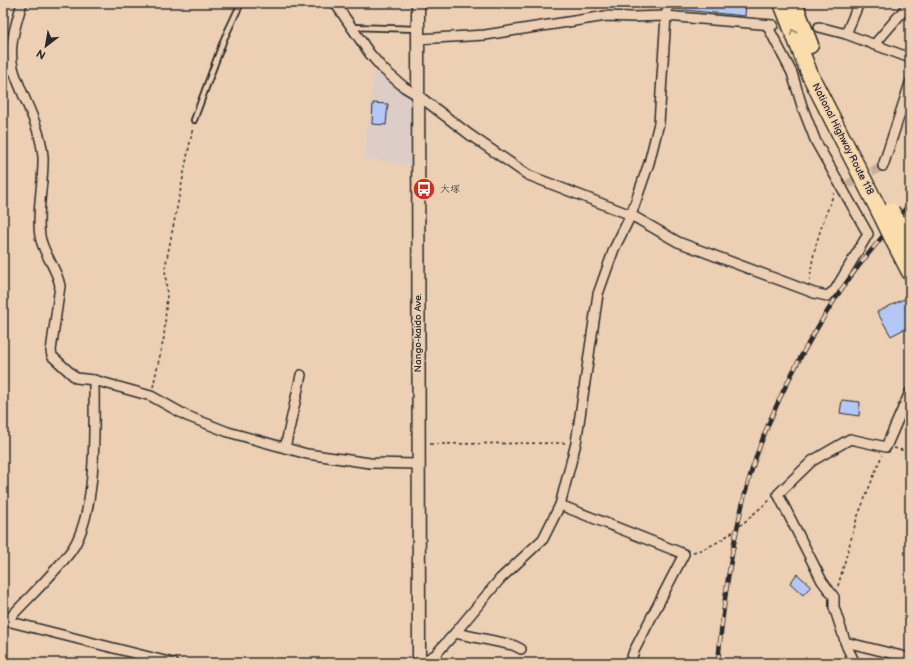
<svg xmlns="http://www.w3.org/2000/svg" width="913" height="666" viewBox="0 0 913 666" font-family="'Balsamiq Sans','Klee One',sans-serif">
  <rect width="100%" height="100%" fill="#edd0b3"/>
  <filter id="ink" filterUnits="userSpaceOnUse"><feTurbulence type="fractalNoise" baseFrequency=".025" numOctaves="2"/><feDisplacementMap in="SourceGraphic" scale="8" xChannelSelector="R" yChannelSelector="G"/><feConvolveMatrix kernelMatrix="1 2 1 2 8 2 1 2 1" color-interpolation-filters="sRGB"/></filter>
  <g filter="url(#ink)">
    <polygon fill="#dccec7" points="374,71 415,100 415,166 364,158"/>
    <g fill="#b4c8f7" stroke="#2b2b2b">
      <polygon points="675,3 746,3 745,16 674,9"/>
      <polygon points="373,103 388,104 386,125 372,124"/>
      <polygon points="904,299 910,309 910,326 891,336 877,312"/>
      <polygon points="842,400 860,402 859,416 840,413"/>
      <polygon points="797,574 811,586 803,595 790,583"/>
    </g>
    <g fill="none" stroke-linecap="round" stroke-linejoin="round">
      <g stroke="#c6af98" stroke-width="9" stroke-dasharray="9 4.5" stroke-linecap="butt">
        <polyline points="773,25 819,27"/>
        <polyline points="848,184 883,166"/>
      </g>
      <g stroke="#2b2b2b" stroke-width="8">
        <g id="lane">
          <polyline points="352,27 418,29"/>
          <polyline points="194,120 224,39 241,3"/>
        </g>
      </g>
      <g stroke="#2b2b2b" stroke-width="12">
        <g id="street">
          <path d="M22 3C16 24 7 49 14 71 23 99 41 127 43 157 44 181 36 213 40 236 43 254 57 268 60 286L51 351 52 356 76 378 94 380 151 396 187 416 228 432 307 454 370 463 417 464"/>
          <polyline points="335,3 370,54 383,69 404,87 419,96 470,135 528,175 631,215 678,242 814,293 827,296 835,290 868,234 816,142 802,106 792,73 767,25"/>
          <polyline points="819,27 846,34 910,58"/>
          <polyline points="846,34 859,3"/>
          <polyline points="418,39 485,35 606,16 632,17 666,16 773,25"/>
          <polyline points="874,45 910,3"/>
          <polyline points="3,68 13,70"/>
          <polyline points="883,166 910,83"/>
          <polyline points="285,448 301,375"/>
          <polyline points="560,505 684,554 634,651 630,663"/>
          <polyline points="3,620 173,663"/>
          <path d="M7 621C28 598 52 576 71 551 98 513 94 426 94 380"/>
          <polyline points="455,633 513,645 521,649"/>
          <polyline points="845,642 910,658"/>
          <polyline points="420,663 435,655 455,633 500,579 543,539 560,505 576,443 598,294 614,249 631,215 649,163 659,123 666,16 669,3"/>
          <polyline points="855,663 847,647 834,607 834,597 822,581 778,494 812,461 850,439 886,447 910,392"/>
        </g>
      </g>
      <g stroke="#2b2b2b" stroke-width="15">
        <polyline id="secondary" points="418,3 419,663"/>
      </g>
      <g stroke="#2b2b2b" stroke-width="19">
        <g id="highway">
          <polyline points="782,3 810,75 883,218"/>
          <polyline points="794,3 810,45"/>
          <polyline points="904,233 910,243"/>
          <polyline points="895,243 910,272"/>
        </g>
      </g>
      <g stroke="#2b2b2b" stroke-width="1.5" stroke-dasharray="3 3" stroke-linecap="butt">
        <path d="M810 281C812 249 823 222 834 193"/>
        <polyline points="153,387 164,337 167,294 165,268 193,127"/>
        <polyline points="430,444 566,443"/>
        <polyline points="894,448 910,452"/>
        <path d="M693 552C724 545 746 519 770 500"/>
        <polyline points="838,586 857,518 882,455"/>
      </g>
      <use href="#lane" stroke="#edd0b3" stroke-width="4.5"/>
      <use href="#street" stroke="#edd0b3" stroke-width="9"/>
      <use href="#secondary" stroke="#edd0b3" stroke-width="12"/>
      <use href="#highway" stroke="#fbddab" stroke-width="16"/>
      <g stroke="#2b2b2b" stroke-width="4.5">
        <path id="rail" d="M718 663C723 605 731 547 746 490 764 421 799 355 837 296 858 264 886 233 910 203"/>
      </g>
      <use href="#rail" stroke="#edd0b3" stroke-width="3" stroke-dasharray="9" stroke-linecap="butt"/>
      <g stroke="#2b2b2b" stroke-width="19" stroke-linecap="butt">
        <g id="highway-bridge">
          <polyline points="891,211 904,233"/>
          <polyline points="883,218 895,243"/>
        </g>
      </g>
      <use href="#highway-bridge" stroke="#fbddab" stroke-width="16"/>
    </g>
    <defs><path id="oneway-chevron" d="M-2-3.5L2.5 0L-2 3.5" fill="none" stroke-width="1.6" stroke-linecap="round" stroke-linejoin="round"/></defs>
    <use stroke="#93846b" href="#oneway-chevron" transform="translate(793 32) rotate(-112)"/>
  </g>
  <defs>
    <g id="bus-disc" transform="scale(1.15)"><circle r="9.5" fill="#c8321e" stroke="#edd0b3"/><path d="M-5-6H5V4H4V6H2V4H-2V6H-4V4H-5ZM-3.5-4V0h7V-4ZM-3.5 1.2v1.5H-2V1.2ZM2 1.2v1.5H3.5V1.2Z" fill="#fff"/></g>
  </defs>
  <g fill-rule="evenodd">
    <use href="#bus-disc" x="424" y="189"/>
  </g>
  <g text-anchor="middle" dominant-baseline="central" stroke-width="3.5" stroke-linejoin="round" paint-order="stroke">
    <g font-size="10" fill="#2b2b2b" stroke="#edd0b3">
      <text transform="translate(843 139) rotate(63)">National Highway Route 118</text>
      <text transform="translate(418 333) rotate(-90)">Nango-kaido Ave.</text>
    </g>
    <g font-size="10" fill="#2b2b2b" stroke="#edd0b3" text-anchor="start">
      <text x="440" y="189">大塚</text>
    </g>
  </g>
  <rect width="913" height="666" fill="none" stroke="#edd0b3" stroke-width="16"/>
  <rect x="8" y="8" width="897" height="650" fill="none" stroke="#2b2b2b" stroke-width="1.5" filter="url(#ink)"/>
  <g transform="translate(46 46) rotate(211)" stroke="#edd0b3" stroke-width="3" paint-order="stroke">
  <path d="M0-3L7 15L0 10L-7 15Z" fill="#2b2b2b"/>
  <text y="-6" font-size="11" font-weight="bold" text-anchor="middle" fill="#2b2b2b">N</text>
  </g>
</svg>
